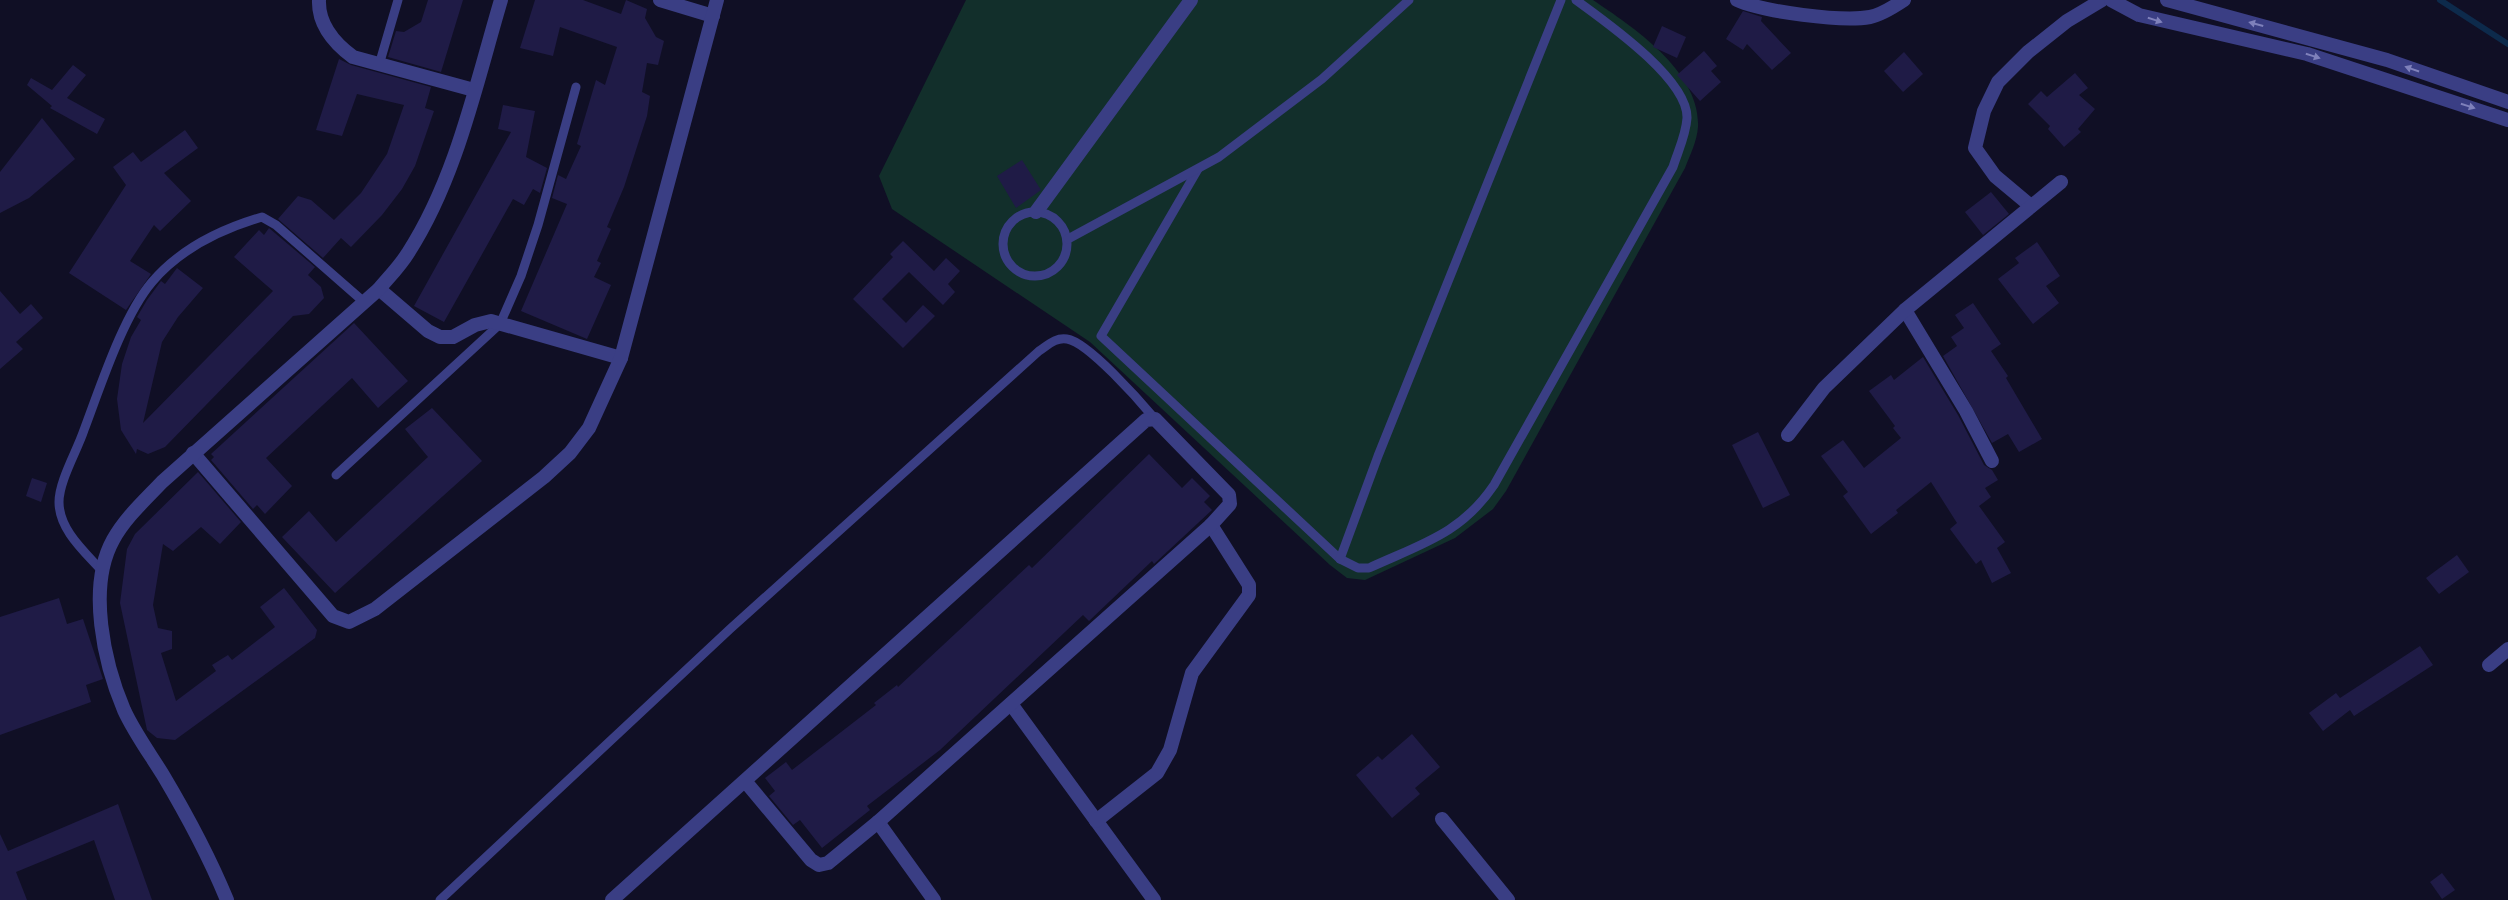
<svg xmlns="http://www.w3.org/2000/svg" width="2508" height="900" viewBox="0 0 2508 900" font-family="'Titillium Web',sans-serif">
  <rect width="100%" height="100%" fill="#100f25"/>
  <path fill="#122f2b" d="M966 0H1593C1633 27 1701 72 1698 127 1697 141 1690 155 1685 168L1506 491 1493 509 1455 538 1365 580 1347 578 1330 565 1090 342 892 209 879 176Z"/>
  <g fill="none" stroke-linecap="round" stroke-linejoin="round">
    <polyline stroke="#0d2a4b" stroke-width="6" points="2440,0 2508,44"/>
  </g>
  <g fill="#1f1b46">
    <polygon points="428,0 463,0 441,72 388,57 396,31 404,32 421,22"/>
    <polygon points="535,0 583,0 621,14 626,0 647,9 645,18 656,37 664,41 658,65 647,63 642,92 650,96 647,116 624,187 607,227 611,229 597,261 601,263 594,277 611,285 587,339 521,311 567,204 552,198 558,175 566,179 581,146 577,144 596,80 605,85 617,47 560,27 553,56 520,48"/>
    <polygon points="1743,11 1762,17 1761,21 1791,53 1772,70 1747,44 1743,50 1726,39"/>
    <polygon points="1662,26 1686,37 1677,58 1653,47"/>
    <polygon points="1704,51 1717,66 1711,71 1721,82 1700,101 1677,75"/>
    <polygon points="1904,52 1923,74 1903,92 1884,71"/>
    <polygon points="339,59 351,65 431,87 425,108 434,111 415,166 402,189 382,215 351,247 341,238 323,258 278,219 298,196 311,200 334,220 361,193 387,154 404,105 357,94 342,136 316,130"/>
    <polygon points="73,65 86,75 67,98 105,119 97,134 50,108 52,106 27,85 31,78 52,90"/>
    <polygon points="2075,73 2088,88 2079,95 2095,109 2078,129 2081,132 2064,147 2048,129 2050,126 2028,104 2041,91 2047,97"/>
    <polygon points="503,105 535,111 526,157 547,168 540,193 533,189 524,205 513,199 444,322 414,306 511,132 498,129"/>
    <polygon points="42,118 75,159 29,198 0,213 0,172"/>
    <polygon points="185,130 198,148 164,173 191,201 160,231 154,225 130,261 151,274 126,310 69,273 126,185 113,167 133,152 141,162"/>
    <polygon points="1022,160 1041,190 1016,208 997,176"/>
    <polygon points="1991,192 2009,214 1983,235 1965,212"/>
    <polygon points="269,228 315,267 308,275 321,287 324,298 309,314 293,316 165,447 148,454 137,449 136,454 121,430 117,399 122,364 131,337 141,320 137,317 147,300 161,281 165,284 177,268 203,288 178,317 162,342 143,423 273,291 234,257 259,230 264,235"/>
    <polygon points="903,241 934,271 946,258 960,271 948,284 955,292 943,305 909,272 882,299 906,323 923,305 935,316 903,348 853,299 893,257 890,254"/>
    <polygon points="2037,242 2060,276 2046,286 2059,303 2033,324 1998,279 2019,263 2015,258"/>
    <polygon points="0,291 20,314 31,304 43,318 16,342 23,349 0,369"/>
    <polygon points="1973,303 2001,344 1991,351 2008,376 2006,378 2042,439 2019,452 2008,434 1992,443 1943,356 1957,346 1951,337 1964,328 1955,315"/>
    <polygon points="354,323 408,381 378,408 352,378 266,458 292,486 265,514 257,505 253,509 211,460 214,457 211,454"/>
    <polygon points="1923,357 1958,415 1984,465 1992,470 1998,480 1985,488 1991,497 1979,506 2005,542 1997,548 2011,573 1992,583 1981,560 1976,564 1950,529 1957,523 1931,482 1896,510 1898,513 1871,534 1843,496 1848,492 1821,456 1843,440 1864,468 1901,438 1893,428 1895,426 1869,391 1891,375 1894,380"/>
    <polygon points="432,408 482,461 335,593 282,537 309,511 336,542 428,457 405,429"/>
    <polygon points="1758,432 1790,495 1763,508 1732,445"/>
    <polygon points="1149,454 1182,488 1192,478 1210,496 1204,502 1212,510 1154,564 1152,561 1089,621 1083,615 940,750 867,806 870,810 822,848 800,820 793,825 769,796 775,791 765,778 786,762 792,770 876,705 874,703 897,685 898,687 1029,565 1032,568"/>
    <polygon points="198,472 241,522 220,544 201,527 173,551 163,544 153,605 158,628 172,631 172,649 161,653 176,701 216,671 212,665 228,655 232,660 275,627 260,607 284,588 317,630 315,638 175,740 157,738 147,730 120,603 127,549 135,534"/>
    <polygon points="32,478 47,483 41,502 26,496"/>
    <polygon points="2457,555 2469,572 2439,594 2426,578"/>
    <polygon points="59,598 67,624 83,619 103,679 86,685 91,702 0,735 0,617"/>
    <polygon points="2420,646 2433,665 2354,716 2350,710 2323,731 2309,713 2336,693 2340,698"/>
    <polygon points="1412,734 1440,767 1415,788 1420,794 1392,818 1356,775 1378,756 1382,760"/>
    <polygon points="118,804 152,900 115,900 94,840 16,872 27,900 0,900 0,834 8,851"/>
    <polygon points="2442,873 2455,890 2442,899 2430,882"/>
  </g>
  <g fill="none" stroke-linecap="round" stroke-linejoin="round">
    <g stroke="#3a3e84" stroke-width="9">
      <polyline points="379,65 398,0"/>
      <path d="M1198 169 1101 336 1340 559 1358 568H1369C1421 544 1461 534 1494 485L1673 167C1678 151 1686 135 1687 118 1688 79 1606 22 1576 0"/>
      <circle cx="1035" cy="244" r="32"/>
      <polyline points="1068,239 1219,157 1322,79 1409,0"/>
      <polyline points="336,475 500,324 521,276 538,225 576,87"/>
      <polyline points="1340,559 1378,456 1561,0"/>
      <path d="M102 571C85 552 59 530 59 502 59 481 77 451 84 430 100 388 123 316 152 282 180 249 221 229 262 217L276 225 364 302"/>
      <path d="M440 900 730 629 1039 351C1048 345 1056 337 1067 339 1088 342 1140 401 1155 419"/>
    </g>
    <g stroke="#3a3e84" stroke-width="14">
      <path d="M319 0C318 25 334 43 353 57L474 90"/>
      <polyline points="660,0 713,16"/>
      <path d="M1737 0C1763 12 1842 22 1870 17 1881 15 1895 6 1904 0"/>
      <polyline points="2031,206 1995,176 1975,148 1984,111 1998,82 2028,52 2067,21 2102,0"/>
      <polyline points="1036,212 1191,0"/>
      <polyline points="379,289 428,331 440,337 453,337 475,325 491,321 621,358"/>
      <polyline points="1905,310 1966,411 1992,461"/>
      <polyline points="1788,435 1824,388 1905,310 2061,182"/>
      <polyline points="193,453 333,616 349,622 375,609 544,477 570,453 589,428 621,358 717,0"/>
      <polyline points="2489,665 2508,649"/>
      <polyline points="1011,704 1154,900"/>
      <polyline points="1442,819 1508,900"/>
      <polyline points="1096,821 1157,773 1170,750 1192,673 1249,595 1249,585 1211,525"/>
      <polyline points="878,822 934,900"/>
      <polyline points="612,900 1146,420 1155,419 1229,495 1230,504 1211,525 878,822 828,863 819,865 811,860 745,781"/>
    </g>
    <g stroke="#3a3e84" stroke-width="14">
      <polyline points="2111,0 2139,15 2307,54 2508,120"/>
      <polyline points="2167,0 2387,60 2508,102"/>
      <path d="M227 900C211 861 185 812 163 775 150 754 134 732 124 710 104 663 87 587 113 540 125 518 145 500 162 482L379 289C389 277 400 266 408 253 456 179 476 84 501 0"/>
    </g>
  </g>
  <defs><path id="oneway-solid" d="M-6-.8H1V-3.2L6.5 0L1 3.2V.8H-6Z" transform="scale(1.25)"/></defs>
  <g fill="#7f81bb">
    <use href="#oneway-solid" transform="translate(2155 20) rotate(17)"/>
    <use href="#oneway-solid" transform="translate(2256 24) rotate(-165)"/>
    <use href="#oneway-solid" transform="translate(2313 56) rotate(17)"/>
    <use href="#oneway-solid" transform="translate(2412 69) rotate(-161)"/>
    <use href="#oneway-solid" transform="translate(2468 106) rotate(18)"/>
  </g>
</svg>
